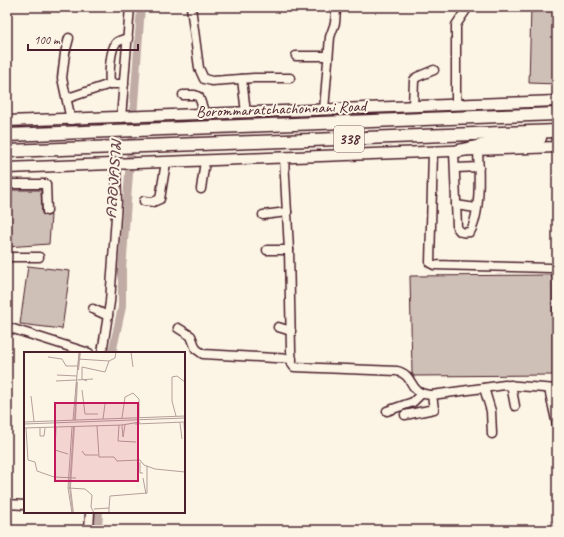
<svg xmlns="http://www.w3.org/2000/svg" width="564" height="537" viewBox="0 0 564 537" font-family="Caveat,'Playpen Sans Thai',sans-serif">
  <rect width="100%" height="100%" fill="#fcf5e5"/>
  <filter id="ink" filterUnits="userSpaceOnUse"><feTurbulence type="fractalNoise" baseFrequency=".025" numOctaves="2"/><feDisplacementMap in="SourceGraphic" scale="8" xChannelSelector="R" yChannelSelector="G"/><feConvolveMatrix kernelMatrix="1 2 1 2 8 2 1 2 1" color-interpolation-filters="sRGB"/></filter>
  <g filter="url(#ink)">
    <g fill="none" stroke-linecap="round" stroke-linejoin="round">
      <g stroke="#c0aca5" stroke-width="8">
        <polyline points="112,353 122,307 122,270 141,7"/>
        <polyline points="98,530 99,512"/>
      </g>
    </g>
    <g fill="#cfc0b7" stroke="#4a1f2b">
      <polygon points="531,7 557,7 557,84 529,83"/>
      <polygon points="7,190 41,190 42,214 47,216 51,215 49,244 7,247"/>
      <polygon points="28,266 70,271 62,329 20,324"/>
      <polygon points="552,275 553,375 414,376 412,373 410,276"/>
    </g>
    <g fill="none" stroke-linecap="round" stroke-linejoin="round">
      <g stroke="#4a1f2b" stroke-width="11">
        <g id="minor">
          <polyline points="191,7 199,68 204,79 212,81 254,78 290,78"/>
          <polyline points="69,38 65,53 62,78 71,120"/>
          <polyline points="296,56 328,56"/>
          <polyline points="242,79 246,113"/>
          <path d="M124 84H110C109 74 110 50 116 43 119 40 124 39 128 38"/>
          <polyline points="183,95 195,95 199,97 205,114"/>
          <polyline points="68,98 110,84"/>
          <polyline points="456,105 456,25 468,7"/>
          <polyline points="413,106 414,80 417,77 434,70"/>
          <polyline points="324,110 330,37 335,23 336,10"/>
          <polyline points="121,118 130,7"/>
          <path d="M454 151 457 227C460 233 463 233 470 232 481 213 479 173 478 150"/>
          <polyline points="433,152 430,263 434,265 550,268"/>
          <path d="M284 158 289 250 291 350 292 364 294 367 397 371C417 376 406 394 432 395L505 385 557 389"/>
          <polyline points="456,168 479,167"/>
          <polyline points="7,184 46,184 47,211"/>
          <polyline points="201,189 205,161"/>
          <polyline points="144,201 153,202 160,199 166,162"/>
          <polyline points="456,205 476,208"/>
          <polyline points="263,215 287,212"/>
          <polyline points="267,250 289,250"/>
          <polyline points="7,257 39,257"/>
          <polyline points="93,309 108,316"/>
          <polyline points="7,327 89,353"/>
          <polyline points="278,327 291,331"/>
          <polyline points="178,328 191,336 196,349 203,354 292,359"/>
          <polyline points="102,353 110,302 117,202 116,164"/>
          <polyline points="511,385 515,406"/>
          <polyline points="484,388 491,411 492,434"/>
          <polyline points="549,389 557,425"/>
          <polyline points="387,411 413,402 420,395"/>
          <polyline points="405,415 434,409 432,395"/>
          <polyline points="7,504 25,505"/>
          <polyline points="89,530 90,512"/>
        </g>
      </g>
      <g stroke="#4a1f2b" stroke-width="13">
        <g id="major">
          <polyline points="7,121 557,101"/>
          <polyline points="7,168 557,147"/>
        </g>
      </g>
      <g stroke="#4a1f2b" stroke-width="15">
        <g id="highway">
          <polyline points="7,135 557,114"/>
          <polyline points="7,151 557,131"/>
          <polyline points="458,151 490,144 540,138"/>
        </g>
      </g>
      <use href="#minor" stroke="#fcf5e5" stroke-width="8"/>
      <use href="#major" stroke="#fcf5e5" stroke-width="10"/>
      <use href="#highway" stroke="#fcf5e5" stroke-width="12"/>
    </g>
  </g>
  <g text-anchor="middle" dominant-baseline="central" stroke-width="4" stroke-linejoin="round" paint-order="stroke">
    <rect fill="#fcf5e5" stroke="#7f5f63" stroke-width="1" x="334" y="126" width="30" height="26" rx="3"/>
    <g font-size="15" font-weight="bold" fill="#4a1f2b">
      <text x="349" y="139">338</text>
    </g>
    <g font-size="16" fill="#4a1f2b" stroke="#fcf5e5">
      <text transform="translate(281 109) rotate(-2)">Borommaratchachonnani Road</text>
    </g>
    <g font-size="17" font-style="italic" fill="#6d4950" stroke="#fcf5e5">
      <text transform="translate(113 179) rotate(-86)">คลองคราม</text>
    </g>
  </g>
  <g transform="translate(24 352)">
    <rect width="161" height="161" fill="#fcf5e5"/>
    <path fill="none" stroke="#c0aca5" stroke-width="2" d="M54 18 56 0M51 68 53 30M49 161 46 135 50 74"/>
    <path fill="none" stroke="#b59f9b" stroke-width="1" d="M107 0 109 15M24 5 38 7 42 14H54M54 7 85 9 91 6 92 0M33 23 53 24M53 28 69 27M32 29 52 28M63 29 58 27V15L81 20 85 9M58 38 61 62H74M7 44 10 69M152 64 148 49V25L153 24 161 30M98 66 101 45 109 41 115 47V65M79 67 81 52M49 68 55 0M0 70 161 64M156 71 158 87M160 71 161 88M0 72 161 66M111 72 161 70M95 73 94 89 112 90M98 73 116 70M73 74 75 105H90L93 109 116 108 120 113 131 117 161 120M98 74 99 85 101 73M32 75 31 98 44 102M48 75 44 136 61 137 68 143 67 155 70 161M0 76 99 73M2 76 4 108 11 110 13 119 30 125 52 126M16 76V84H20L21 76M58 99 61 103H74M116 110V121H119M119 126 122 142M44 136 48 161M161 142V120M85 156 86 144 123 141V114M70 157 85 156V161"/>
    <path fill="#c2185b" fill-opacity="0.15" stroke="#c2185b" stroke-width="2" d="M31 51H114V129H31Z"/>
    <rect width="161" height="161" fill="none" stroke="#4a1f2b" stroke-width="2"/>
  </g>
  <rect width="564" height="537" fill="none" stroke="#fcf5e5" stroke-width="24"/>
  <rect x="12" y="12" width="540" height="513" fill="none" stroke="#4a1f2b" stroke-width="1.5" filter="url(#ink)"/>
  <path d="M28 44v6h110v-6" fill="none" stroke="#4a1f2b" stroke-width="2"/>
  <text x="34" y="44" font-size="12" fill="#4a1f2b" stroke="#fcf5e5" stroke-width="3" paint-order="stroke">100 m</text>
</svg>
